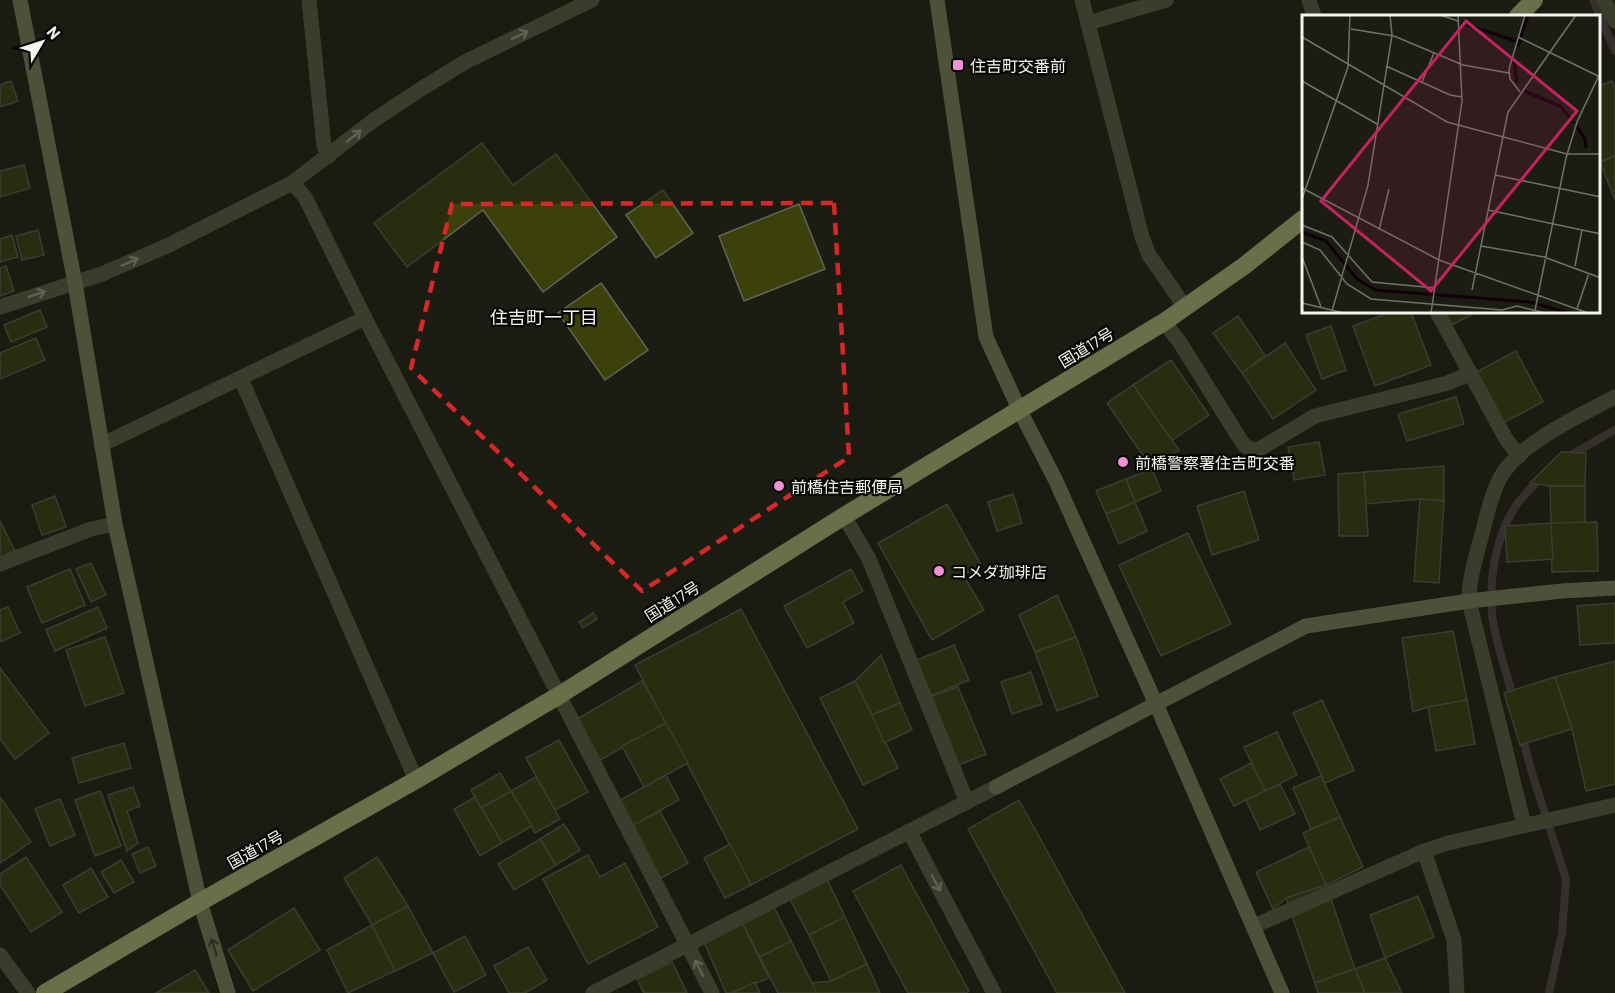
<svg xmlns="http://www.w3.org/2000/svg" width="1615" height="993" viewBox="0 0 1615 993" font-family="Barlow,'Noto Sans JP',sans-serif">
  <rect width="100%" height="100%" fill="#1b1c12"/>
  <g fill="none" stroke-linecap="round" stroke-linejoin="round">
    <g stroke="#554a4f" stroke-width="8">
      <polyline points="1593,0 1615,51"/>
      <polyline points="1566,458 1615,430"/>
      <path d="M1513 699C1507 672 1495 642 1492 614 1489 581 1495 541 1512 512 1520 498 1531 488 1542 477"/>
      <polyline points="1522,735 1531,770 1566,879 1562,933 1549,993"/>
    </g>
  </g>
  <g fill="#3c410c" stroke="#626558" stroke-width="1.5">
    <polygon points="11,81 18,101 0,107 0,85"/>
    <polygon points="1612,81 1615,89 1615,156 1600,162 1598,86"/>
    <polygon points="482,143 513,185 556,154 617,237 543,292 483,210 407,267 374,223"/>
    <polygon points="1615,156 1615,200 1600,162"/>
    <polygon points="24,165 30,188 0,197 0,171"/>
    <polygon points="663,190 693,233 656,258 626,215"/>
    <polygon points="799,204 825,269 744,301 719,236"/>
    <polygon points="38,230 44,255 22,260 16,236"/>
    <polygon points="12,235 18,257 0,262 0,239"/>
    <polygon points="6,266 14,291 0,296 0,268"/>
    <polygon points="601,283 648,350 605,380 558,313"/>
    <polygon points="40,310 47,327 11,342 4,325"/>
    <polygon points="1391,312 1411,312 1431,365 1375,386 1353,326"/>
    <polygon points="1438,312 1477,312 1446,328"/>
    <polygon points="1238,316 1265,355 1242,373 1213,333"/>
    <polygon points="1331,326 1346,370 1322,379 1306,335"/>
    <polygon points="36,338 45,360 0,379 0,353"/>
    <polygon points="1285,343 1316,390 1273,419 1242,373"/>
    <polygon points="1516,351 1543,402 1493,428 1467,377"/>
    <polygon points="1171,360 1209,415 1171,441 1133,385"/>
    <polygon points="1133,385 1179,450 1152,469 1107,403"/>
    <polygon points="1456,397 1464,424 1407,441 1398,414"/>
    <polygon points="1319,442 1325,475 1294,480 1288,447"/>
    <polygon points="1561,452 1586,453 1585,486 1550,486 1530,483"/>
    <polygon points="1444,466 1444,501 1420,499 1366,504 1364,472"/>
    <polygon points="1152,469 1161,491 1135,502 1126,479"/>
    <polygon points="1364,472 1368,536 1339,536 1338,474"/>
    <polygon points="1126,479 1135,502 1106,514 1096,491"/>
    <polygon points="1550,486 1585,486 1585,523 1551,523"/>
    <polygon points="1244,491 1259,540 1212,555 1197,506"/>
    <polygon points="1013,494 1022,523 997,531 988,502"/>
    <polygon points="55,496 66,527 42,535 32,505"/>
    <polygon points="1420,499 1444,501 1439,583 1414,581"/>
    <polygon points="1135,502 1147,531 1119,544 1106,514"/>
    <polygon points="947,504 981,565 963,575 984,610 932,640 878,543"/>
    <polygon points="0,521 16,553 0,560"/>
    <polygon points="1597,522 1598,571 1552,572 1551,523"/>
    <polygon points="1551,523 1553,559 1507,562 1505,526"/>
    <polygon points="1188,533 1231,624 1161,656 1119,565"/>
    <polygon points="91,563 106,595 91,602 76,569"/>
    <polygon points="70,569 85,605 42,623 27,587"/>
    <polygon points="851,569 863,591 843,602 854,623 807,648 784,606"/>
    <polygon points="1057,595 1076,637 1035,652 1019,615"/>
    <polygon points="1615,603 1615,643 1580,645 1577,606"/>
    <polygon points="8,607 20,633 0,642 0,610"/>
    <polygon points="98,607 107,628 55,651 46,630"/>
    <polygon points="741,609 858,829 751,885 635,665"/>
    <polygon points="593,613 597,619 583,628 579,622"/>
    <polygon points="1453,631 1467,700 1428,707 1413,712 1402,638"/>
    <polygon points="105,637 124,693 85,706 66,650"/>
    <polygon points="1076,637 1098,696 1057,711 1035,652"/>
    <polygon points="954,645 969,680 925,698 910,663"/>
    <polygon points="881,655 900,703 872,715 855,681"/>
    <polygon points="1615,661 1615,784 1586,791 1572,729 1555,677"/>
    <polygon points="0,668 49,733 15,759 0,739"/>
    <polygon points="1031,672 1042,704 1012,714 1001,682"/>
    <polygon points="1555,677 1572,729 1520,745 1504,693"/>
    <polygon points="642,681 666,723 595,763 572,722"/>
    <polygon points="855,681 898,768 863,785 820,698"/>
    <polygon points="958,687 986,754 951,768 925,698"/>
    <polygon points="1322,700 1354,770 1325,783 1293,713"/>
    <polygon points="1467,700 1475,744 1436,751 1428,707"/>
    <polygon points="900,703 912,730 884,743 872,715"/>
    <polygon points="666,723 688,763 644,787 622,746"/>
    <polygon points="1277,732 1297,775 1265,791 1244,747"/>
    <polygon points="559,740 588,792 555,810 526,758"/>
    <polygon points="124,743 131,768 79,783 72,758"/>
    <polygon points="1251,763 1265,791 1234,806 1220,779"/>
    <polygon points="500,773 511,791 481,808 471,790"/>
    <polygon points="666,775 679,800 632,826 618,801"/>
    <polygon points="1321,776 1340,817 1311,829 1293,788"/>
    <polygon points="536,777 560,819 535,833 511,791"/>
    <polygon points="1280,784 1295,814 1260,830 1246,800"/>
    <polygon points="133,787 140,806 127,811 138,843 127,851 108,795"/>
    <polygon points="100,791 121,846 95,856 75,800"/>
    <polygon points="511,791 532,826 502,843 481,808"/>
    <polygon points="0,797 31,842 0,863"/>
    <polygon points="475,797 502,843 480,856 454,809"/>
    <polygon points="60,799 75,835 50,846 35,809"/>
    <polygon points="1019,800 1125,993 1057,993 968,829"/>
    <polygon points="660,811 688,863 660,879 632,826"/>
    <polygon points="1340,817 1363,867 1326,885 1303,833"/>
    <polygon points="564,824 580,850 556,865 540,839"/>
    <polygon points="540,839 556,865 514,890 498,864"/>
    <polygon points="730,844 751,885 725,898 704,858"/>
    <polygon points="148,847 156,866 140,873 132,854"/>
    <polygon points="1309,847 1326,885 1286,898 1273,909 1256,872"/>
    <polygon points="588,855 600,877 625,863 658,927 588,964 543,879"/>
    <polygon points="26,857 62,912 31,932 0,885 0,874"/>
    <polygon points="377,857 408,906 372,925 344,878"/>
    <polygon points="121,860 134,882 114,893 101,872"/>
    <polygon points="901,865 969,991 966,993 908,993 853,891"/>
    <polygon points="91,868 108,897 79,913 63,885"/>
    <polygon points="824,873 845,917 809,935 787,894"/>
    <polygon points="1326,885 1355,969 1315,983 1286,898"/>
    <polygon points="1418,896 1434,937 1385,958 1370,915"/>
    <polygon points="771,901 791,941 760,957 739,916"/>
    <polygon points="408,906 433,953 395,971 372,925"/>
    <polygon points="294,908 320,950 253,991 228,950"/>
    <polygon points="739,916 769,978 732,993 726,993 701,935"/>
    <polygon points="845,917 867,964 831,981 809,935"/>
    <polygon points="372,925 395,971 348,993 327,950"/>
    <polygon points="465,936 486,975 454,992 433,953"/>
    <polygon points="791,941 817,993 778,993 760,957"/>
    <polygon points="528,947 547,980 525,993 509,993 494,966"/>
    <polygon points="1385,958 1402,993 1365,993 1355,969"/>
    <polygon points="672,962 687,993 644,993 637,979"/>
    <polygon points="867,964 880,993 817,993 812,983 831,981"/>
    <polygon points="1355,969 1365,993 1318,993 1315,983"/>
    <polygon points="195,970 209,993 156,993"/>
    <polygon points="755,982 760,993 732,993"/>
  </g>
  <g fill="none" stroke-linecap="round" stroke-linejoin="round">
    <g stroke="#63674c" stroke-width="15">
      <polyline points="309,0 324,146 329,156"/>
      <polyline points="1604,0 1615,21"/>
      <polyline points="292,183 305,197 365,318 687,944"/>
      <polyline points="1164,322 1179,341 1240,439 1245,446 1256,451 1315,416 1448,383 1471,373"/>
      <polyline points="241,379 416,780"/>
      <polyline points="844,516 869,559 967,802"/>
      <polyline points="0,564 91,529 115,524"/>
      <polyline points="1469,601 1524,825"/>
      <polyline points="1424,851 1454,940 1457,993"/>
      <polyline points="1254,926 1424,851 1448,843 1615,805"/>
    </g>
    <g stroke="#63674c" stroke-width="15">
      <polyline points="1082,0 1142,237 1149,255 1185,307"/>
      <polyline points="1309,0 1314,16"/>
      <polyline points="1088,23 1166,0"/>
      <polyline points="0,307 102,274 169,245 292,183 374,120 421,89 465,62 592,0"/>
      <polyline points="1437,312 1506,439 1519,456"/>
      <polyline points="101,445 365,318"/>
      <path d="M1469 601C1469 578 1476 557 1482 534 1487 515 1491 495 1500 478 1519 443 1581 415 1615 397"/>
      <polyline points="909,831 994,993"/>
      <polyline points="687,944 712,993"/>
      <polyline points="0,955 28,993"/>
      <polyline points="593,993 996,787"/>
    </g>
    <g stroke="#8d9368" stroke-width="15">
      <polyline points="20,0 75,283 115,524 200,902 228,993"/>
      <polyline points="937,0 986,337 1019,409 1055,479 1156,704 1282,993"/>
      <polyline points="996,787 1306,626 1469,601 1562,591 1615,588"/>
    </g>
    <g stroke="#cad48f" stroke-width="18">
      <polyline points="1518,16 1534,0"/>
      <polyline points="45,993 200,902 416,780 558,696 844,516 1164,322 1244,266 1303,219"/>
    </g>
  </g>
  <defs><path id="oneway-shaft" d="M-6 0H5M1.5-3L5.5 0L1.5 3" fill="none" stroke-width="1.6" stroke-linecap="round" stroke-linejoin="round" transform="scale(1.5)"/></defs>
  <g stroke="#b2b5a5">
    <use href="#oneway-shaft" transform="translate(520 35) rotate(-26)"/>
    <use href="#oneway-shaft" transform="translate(354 136) rotate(-39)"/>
    <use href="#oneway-shaft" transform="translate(130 262) rotate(-23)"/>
    <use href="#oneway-shaft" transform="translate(37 294) rotate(-19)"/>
    <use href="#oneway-shaft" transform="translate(936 883) rotate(62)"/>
    <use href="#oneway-shaft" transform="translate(699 968) rotate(-117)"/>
  </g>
  <use stroke="#4a4d36" href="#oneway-shaft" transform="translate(214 947) rotate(-107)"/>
  <path d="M0 0H1615V993H0ZM834 203 849 457 642 591 411 368 452 204Z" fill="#1b1c12" fill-opacity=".55" fill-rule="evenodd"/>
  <path fill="none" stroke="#d62828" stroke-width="4.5" stroke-dasharray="12 8" stroke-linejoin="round" d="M834 203 849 457 642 591 411 368 452 204Z"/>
  <g fill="#f391d5" stroke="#060704" stroke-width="2">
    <rect x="952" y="59" width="12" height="12" rx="3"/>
    <circle cx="1123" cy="462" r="6"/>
    <circle cx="779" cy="486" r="6"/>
    <circle cx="939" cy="571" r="6"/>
  </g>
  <g text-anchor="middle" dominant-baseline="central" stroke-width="4.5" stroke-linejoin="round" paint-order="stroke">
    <g font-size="16" fill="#f3f5ee" stroke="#060704" text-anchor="start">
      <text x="970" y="65">住吉町交番前</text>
      <text x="1135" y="462">前橋警察署住吉町交番</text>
      <text x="791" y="486">前橋住吉郵便局</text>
      <text x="951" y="571">コメダ珈琲店</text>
    </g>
    <g font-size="16" fill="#f3f5ee" stroke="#060704">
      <text transform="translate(1086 347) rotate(-31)">国道17号</text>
      <text transform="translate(672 601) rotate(-32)">国道17号</text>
      <text transform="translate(255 849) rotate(-29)">国道17号</text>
    </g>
    <g font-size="18" fill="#f3f5ee" stroke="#060704">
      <text x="544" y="317">住吉町一丁目</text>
    </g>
  </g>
  <g transform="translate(1302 15)">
    <rect width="298" height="298" fill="#1b1c12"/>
    <path fill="none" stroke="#11000b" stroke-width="3" d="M159 8 214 26M216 31 226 0M212 47 215 68M222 76 258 91 272 108M275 112 283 124 284 133M0 217 24 226 55 264 74 275 228 287 266 298"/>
    <path fill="none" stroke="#71736a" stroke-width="1.5" d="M138 0 156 6M49 14 92 21 161 50 207 58M0 22 145 107 265 139H299M216 22 296 61M84 51 148 80 160 82M0 66 75 109M120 67 132 38M218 77 208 64 207 54 223 0M193 160 299 182M0 173 137 245 286 298M0 184 46 52 48 0M186 195 299 219M0 210 30 222 70 267 133 273M77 215 87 174M0 227 18 235 45 269 69 284 200 295 215 291 243 298M179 231 242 242 299 263M0 242 19 292M273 251 280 215M170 275 206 97 274 0M0 288 42 298M275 294 287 258M233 295 264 143 275 107 299 56M30 296 66 170 90 20 88 0M129 298 160 86 156 0"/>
    <path fill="#c42362" fill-opacity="0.15" stroke="#c42362" stroke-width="3" d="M164 6 275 96 129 276 19 186Z"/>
    <rect width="298" height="298" fill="none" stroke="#f3f5ee" stroke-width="3"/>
  </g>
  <g transform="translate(42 42) rotate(51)" stroke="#060704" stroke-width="4.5" paint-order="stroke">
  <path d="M0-4.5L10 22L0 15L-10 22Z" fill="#f3f5ee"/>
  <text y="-9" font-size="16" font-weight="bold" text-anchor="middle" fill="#f3f5ee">N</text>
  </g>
</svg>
